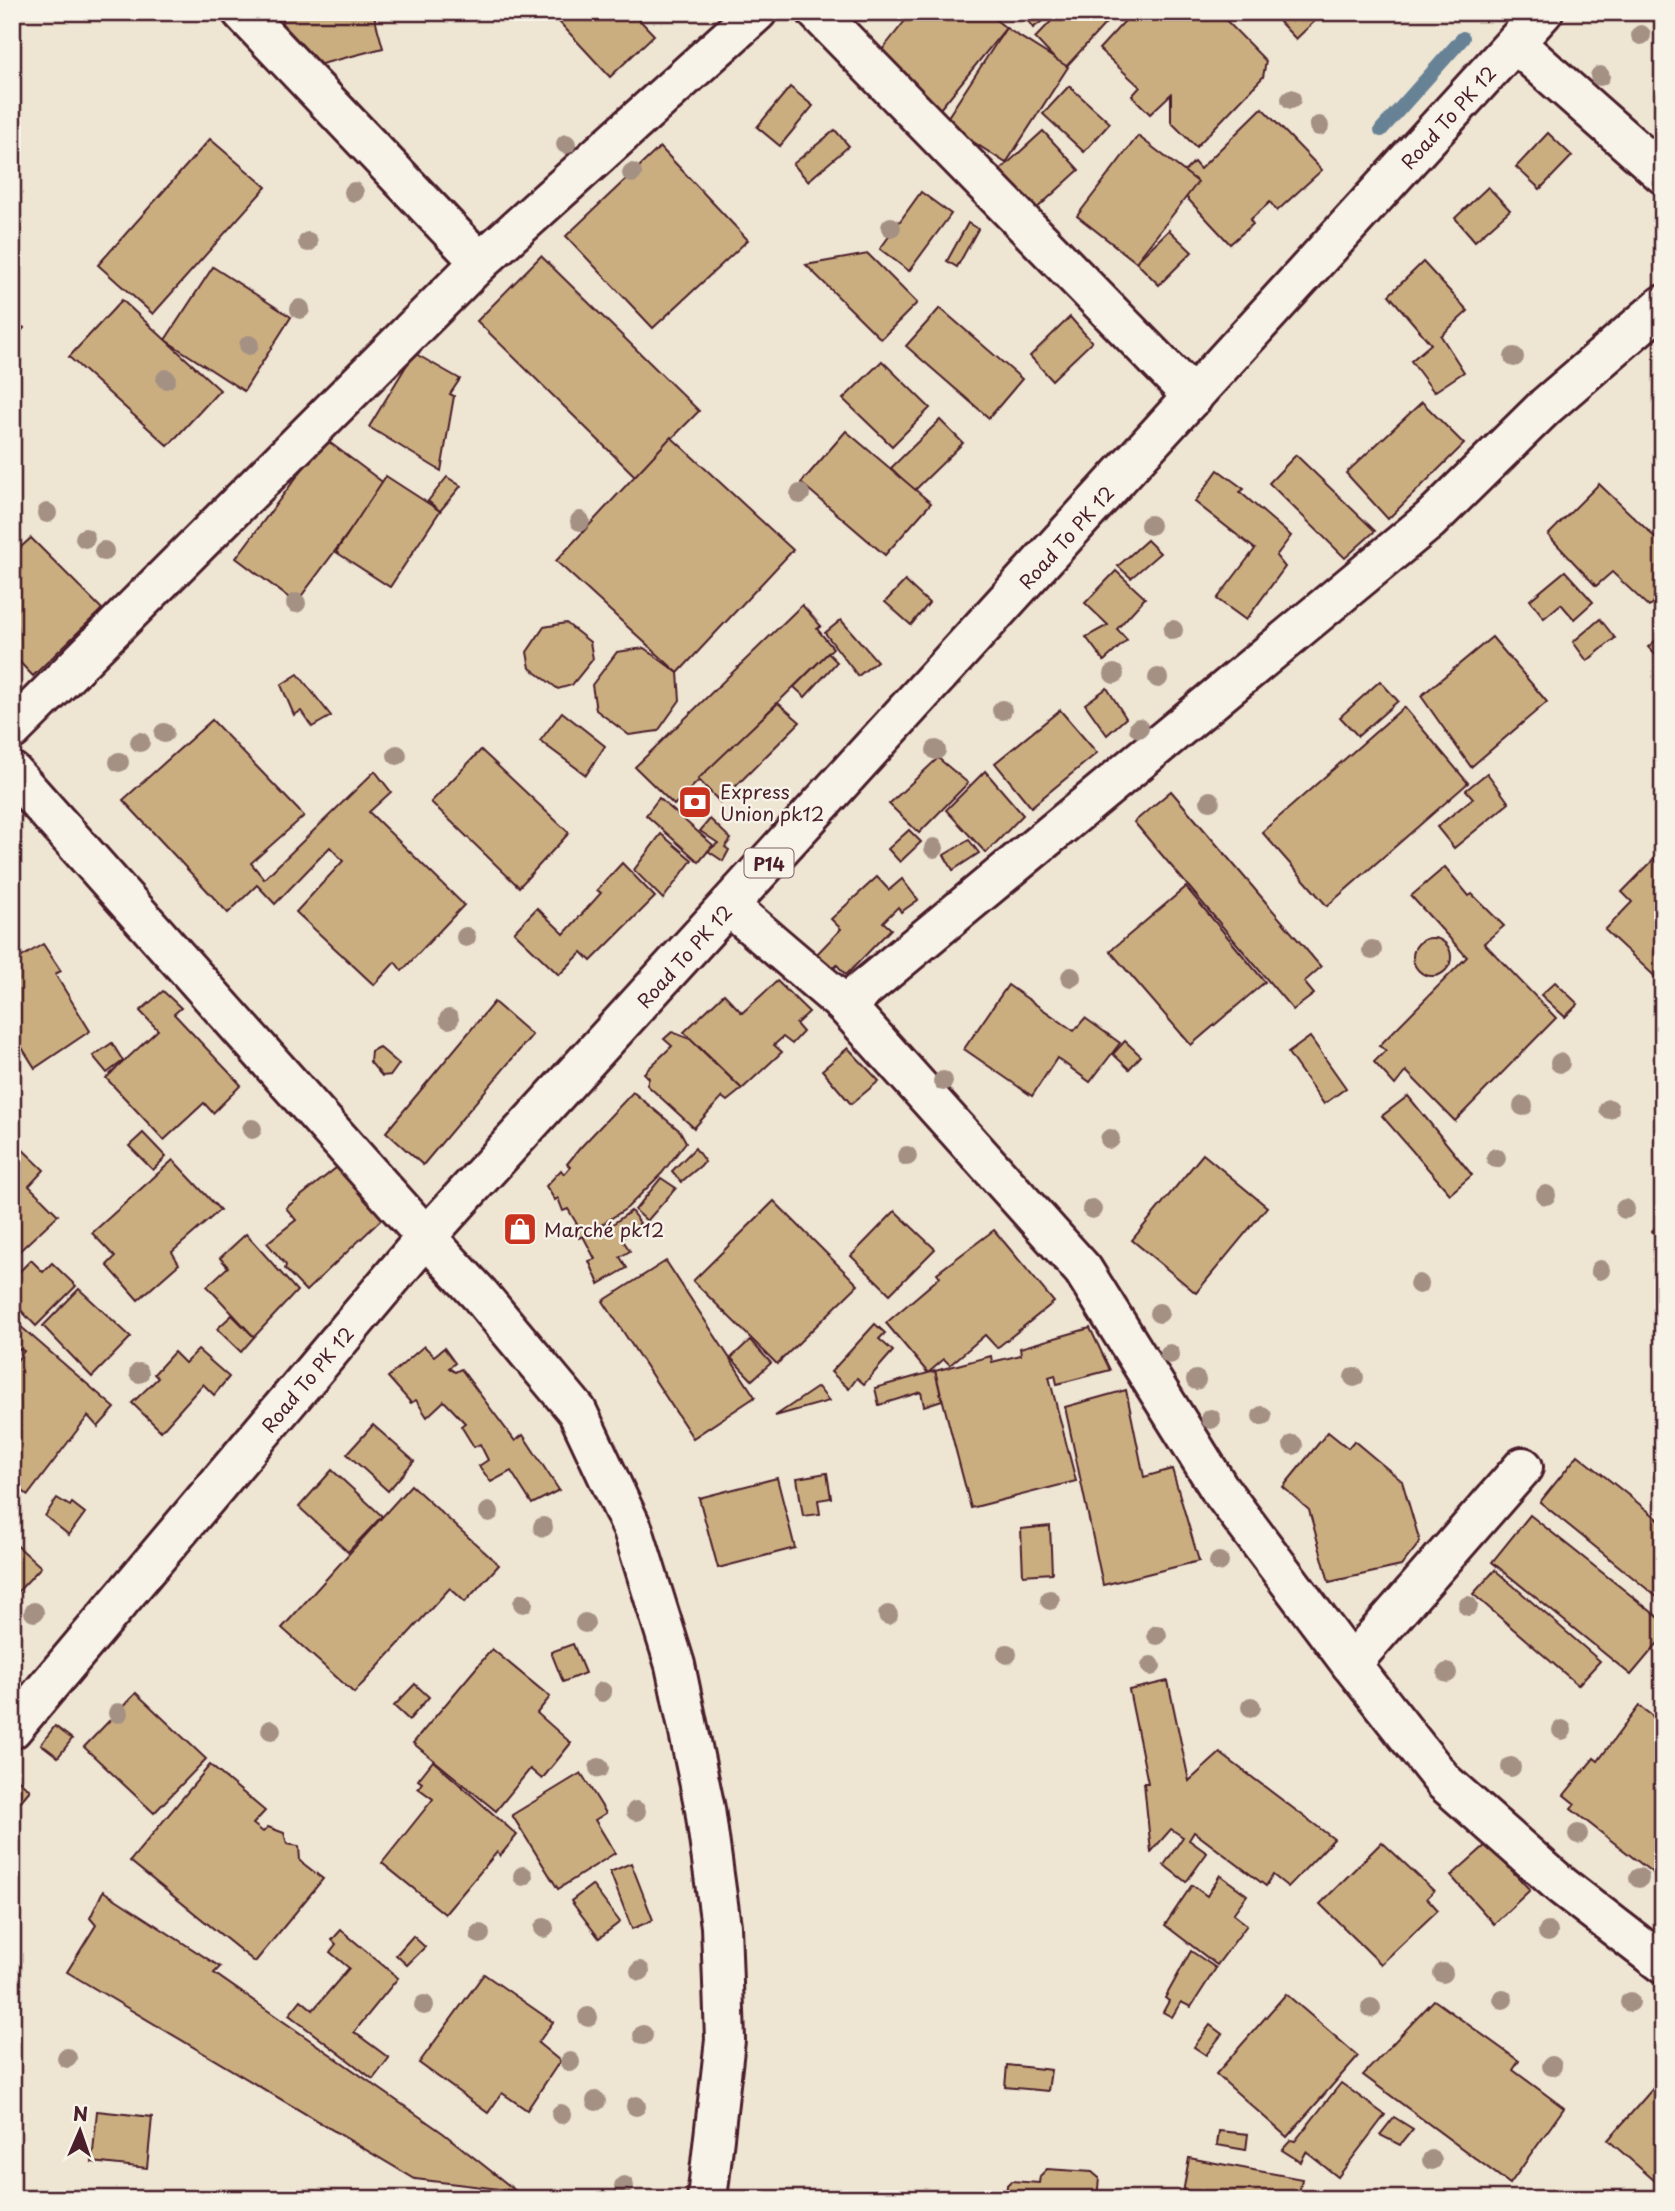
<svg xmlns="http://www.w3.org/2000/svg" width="1675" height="2211" viewBox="0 0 1675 2211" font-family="'Playpen Sans',sans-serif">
  <rect width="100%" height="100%" fill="#eee5d3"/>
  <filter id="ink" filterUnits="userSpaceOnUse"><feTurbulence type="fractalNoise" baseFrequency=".0143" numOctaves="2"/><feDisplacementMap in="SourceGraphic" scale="14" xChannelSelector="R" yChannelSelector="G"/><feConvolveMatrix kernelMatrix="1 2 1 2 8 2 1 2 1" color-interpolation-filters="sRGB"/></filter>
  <g filter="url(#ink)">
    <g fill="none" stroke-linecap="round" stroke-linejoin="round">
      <polyline stroke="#678295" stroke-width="14" points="1381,130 1463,38"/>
    </g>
    <g fill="#cbae80" stroke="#4a1f2b" stroke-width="2">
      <polygon points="285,12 373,12 383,48 298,70 282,23"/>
      <polygon points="550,12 632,12 654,35 610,77"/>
      <polygon points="912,12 986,12 1006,28 927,125 863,74"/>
      <polygon points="1022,12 1054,12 1033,28"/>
      <polygon points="1060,12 1116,12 1064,69 1035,38"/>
      <polygon points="1133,12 1218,12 1266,61 1263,77 1196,147 1171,122 1171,94 1150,114 1132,96 1140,87 1099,49"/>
      <polygon points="1281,12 1309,12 1316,20 1296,39 1275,17"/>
      <polygon points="1006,28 1068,67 1006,163 944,123"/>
      <polygon points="1069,86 1110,123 1084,152 1043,114"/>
      <polygon points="790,87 813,106 780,146 757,127"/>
      <polygon points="1262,108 1322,170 1277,211 1270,202 1250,220 1253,224 1230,244 1173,183 1194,162 1200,169"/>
      <polygon points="835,130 849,146 808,181 793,164"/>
      <polygon points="1043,131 1079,170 1034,211 998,172"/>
      <polygon points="1548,133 1572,156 1540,189 1516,167"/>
      <polygon points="1138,136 1198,182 1136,262 1077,216"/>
      <polygon points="210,139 266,187 153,314 98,265"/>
      <polygon points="660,147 748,240 653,328 566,236"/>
      <polygon points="1488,187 1510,210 1475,241 1455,218"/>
      <polygon points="921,192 951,214 909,271 880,249"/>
      <polygon points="968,223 978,229 957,267 947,261"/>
      <polygon points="1169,230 1192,252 1159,285 1136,262"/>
      <polygon points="868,254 917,303 881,339 806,265"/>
      <polygon points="541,256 699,411 635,476 477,321"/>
      <polygon points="1423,262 1468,311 1441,336 1464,372 1434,392 1411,361 1431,344 1389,295"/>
      <polygon points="213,267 291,317 244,391 165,340"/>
      <polygon points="122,300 220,390 168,446 69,357"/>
      <polygon points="940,308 1022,379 989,418 906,346"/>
      <polygon points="1070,317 1092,342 1052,380 1030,356"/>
      <polygon points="12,319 24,328 12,342"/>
      <polygon points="414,353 460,379 450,394 454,396 441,471 369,427"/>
      <polygon points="882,361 930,408 892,446 843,399"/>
      <polygon points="1422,402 1464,444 1388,519 1346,473"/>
      <polygon points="940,420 963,443 914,491 891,468"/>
      <polygon points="846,431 931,503 885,555 801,483"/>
      <polygon points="671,437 793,550 678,673 556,561"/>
      <polygon points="325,439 385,484 296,603 236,558"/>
      <polygon points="1296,455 1375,531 1345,558 1269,483"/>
      <polygon points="1218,470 1244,489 1240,492 1291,536 1276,556 1285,567 1246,620 1217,599 1255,549 1195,502"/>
      <polygon points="386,476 440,511 390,587 336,552"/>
      <polygon points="447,477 461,486 440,511 428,501"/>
      <polygon points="1599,484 1663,545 1663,594 1649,607 1612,572 1596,586 1548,535"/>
      <polygon points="31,538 102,609 33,676 12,654 12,555"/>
      <polygon points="1147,540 1160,553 1131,578 1118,566"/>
      <polygon points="1116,571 1145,598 1117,629 1127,640 1104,661 1086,637 1108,625 1085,603"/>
      <polygon points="1565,571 1593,602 1574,619 1561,604 1544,618 1530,600"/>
      <polygon points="905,581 929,603 911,625 885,602"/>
      <polygon points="802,605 821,626 817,629 833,648 674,805 635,767"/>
      <polygon points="1600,619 1615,638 1587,661 1573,642"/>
      <polygon points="841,620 877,661 858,676 825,633"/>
      <polygon points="566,623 590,642 593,659 572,685 558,689 530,668 527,652 544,627"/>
      <polygon points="1663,634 1663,663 1648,647"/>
      <polygon points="1492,637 1547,702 1471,767 1421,696"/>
      <polygon points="644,648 678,673 680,700 658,731 629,735 596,710 592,685 617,652"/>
      <polygon points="828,653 837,662 805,697 794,687"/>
      <polygon points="298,674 331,716 312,727 301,711 294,715 281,685"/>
      <polygon points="1380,681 1398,701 1358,736 1340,717"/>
      <polygon points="1107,688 1126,718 1107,735 1085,704"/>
      <polygon points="778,703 800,722 720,802 698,779"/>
      <polygon points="1404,707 1468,783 1327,906 1262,832"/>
      <polygon points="1060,710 1097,753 1031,807 995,763"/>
      <polygon points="562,712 605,746 586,775 540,741"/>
      <polygon points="212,720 304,816 251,863 264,879 375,771 391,792 369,812 464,905 402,971 395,962 374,985 296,912 343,861 330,847 275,904 257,885 228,913 123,800"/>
      <polygon points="481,750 569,833 519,887 431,802"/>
      <polygon points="938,758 968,783 919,833 889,804"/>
      <polygon points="985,771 1023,815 986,853 946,810"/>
      <polygon points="1487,773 1509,803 1454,848 1437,827 1473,798 1466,790"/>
      <polygon points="1171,791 1321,967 1304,982 1314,994 1293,1010 1134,822"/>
      <polygon points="659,798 713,845 699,862 646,815"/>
      <polygon points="710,819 731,839 725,847 729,850 723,861 708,851 718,843 700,831"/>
      <polygon points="909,830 921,842 900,862 888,849"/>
      <polygon points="661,834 692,860 663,899 634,870"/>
      <polygon points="969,840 979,853 953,870 944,855"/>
      <polygon points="1663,850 1663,984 1605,930 1632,902 1622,892"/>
      <polygon points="622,863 655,897 591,961 582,952 559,975 514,932 537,908 564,934 601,893 597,890"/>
      <polygon points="1445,867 1469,896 1472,894 1504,926 1484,943 1556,1018 1455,1121 1406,1071 1395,1085 1374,1062 1386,1050 1379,1046 1467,957 1411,896"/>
      <polygon points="877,877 889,890 902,879 918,900 901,912 898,907 883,922 891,929 846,975 837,965 828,974 813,958 841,929 831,919"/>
      <polygon points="1186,887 1265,982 1191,1045 1110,951"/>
      <circle cx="1432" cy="957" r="19"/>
      <polygon points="43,944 61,971 55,974 90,1031 35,1068 12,1032 12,963"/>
      <polygon points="777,981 809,1012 796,1024 803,1032 792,1044 783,1037 774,1045 782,1052 742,1089 684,1032 724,994 742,1013"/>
      <polygon points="1555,982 1578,1004 1565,1017 1541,995"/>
      <polygon points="1008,985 1074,1031 1085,1018 1120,1043 1090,1082 1057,1058 1032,1096 964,1049"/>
      <polygon points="163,991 181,1008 174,1014 241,1085 213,1113 204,1103 164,1140 106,1078 158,1030 140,1011"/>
      <polygon points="494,1002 532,1035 423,1165 386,1132"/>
      <polygon points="672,1032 690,1039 742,1089 727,1101 722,1097 694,1128 647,1085 649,1078 644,1073 672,1046 664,1039"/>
      <polygon points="1310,1037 1346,1088 1324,1104 1288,1053"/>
      <polygon points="1125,1041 1141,1056 1129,1069 1113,1054"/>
      <polygon points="112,1043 123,1061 107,1073 93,1056"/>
      <polygon points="379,1047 399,1064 391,1075 382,1076 370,1062 371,1051"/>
      <polygon points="848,1048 879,1081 851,1104 822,1070"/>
      <polygon points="633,1092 680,1131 686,1142 662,1173 627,1208 601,1225 603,1231 631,1211 640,1223 622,1239 630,1251 620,1257 627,1268 599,1284 589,1261 595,1259 583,1236 579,1238 574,1227 577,1224 568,1209 563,1211 558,1198 555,1200 546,1186 561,1170 564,1174 570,1167 567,1164 580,1148"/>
      <polygon points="1408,1096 1472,1175 1450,1194 1382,1116"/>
      <polygon points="143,1133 166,1157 153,1170 129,1146"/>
      <polygon points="17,1144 44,1170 29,1186 58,1215 12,1258 12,1148"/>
      <polygon points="695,1148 705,1162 681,1182 672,1171"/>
      <polygon points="1203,1154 1267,1207 1196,1293 1132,1240"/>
      <polygon points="173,1160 220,1210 172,1252 179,1264 138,1300 107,1265 115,1257 92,1233"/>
      <polygon points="341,1164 385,1216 306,1291 285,1269 286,1265 267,1243 296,1220 286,1208"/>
      <polygon points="661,1178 676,1188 647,1221 635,1210"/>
      <polygon points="774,1201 858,1285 777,1364 693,1281"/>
      <polygon points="895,1211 935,1249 890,1294 851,1256"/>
      <polygon points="1663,1219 1663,1259 1656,1250 1662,1243 1652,1231"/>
      <polygon points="994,1230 1054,1302 997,1348 985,1335 950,1365 944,1359 928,1373 886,1323 940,1277 937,1273"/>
      <polygon points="246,1234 297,1291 254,1337 207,1286 228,1267 220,1258"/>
      <polygon points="31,1260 43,1272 52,1263 76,1286 36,1326 12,1301 12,1279"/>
      <polygon points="666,1261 755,1397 693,1438 603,1301"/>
      <polygon points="79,1289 131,1337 92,1377 43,1326"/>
      <polygon points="232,1315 254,1337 241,1352 217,1329"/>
      <polygon points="12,1319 115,1408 98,1427 88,1416 28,1495 12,1483 12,1367 24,1351 20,1349 12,1356"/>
      <polygon points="875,1324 885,1333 879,1339 893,1351 864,1384 857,1378 849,1389 831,1372"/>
      <polygon points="1090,1328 1110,1370 1057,1384 1055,1375 1049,1377 1076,1481 971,1508 935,1371 991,1356 992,1362 1021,1355 1020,1348"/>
      <polygon points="750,1340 771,1363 752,1380 731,1358"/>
      <polygon points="424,1346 434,1356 444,1348 455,1363 449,1368 455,1372 461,1369 515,1441 523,1435 559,1490 532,1504 511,1471 491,1482 479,1466 488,1460 480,1444 474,1447 461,1426 465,1423 444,1401 427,1417 416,1400 411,1403 388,1377"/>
      <polygon points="198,1350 229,1377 214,1395 203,1384 161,1431 132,1403 158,1378 154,1374 174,1352 185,1363"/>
      <polygon points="935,1371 942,1400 924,1406 921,1392 879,1405 875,1388"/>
      <polygon points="818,1387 829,1401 775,1416"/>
      <polygon points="1126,1390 1144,1477 1172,1469 1199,1561 1103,1585 1065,1407"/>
      <polygon points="373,1425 414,1461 388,1491 347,1454"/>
      <polygon points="1328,1432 1348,1448 1354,1441 1402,1481 1420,1542 1401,1566 1329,1582 1309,1510 1283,1487"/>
      <polygon points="1578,1455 1663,1523 1663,1602 1540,1502"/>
      <polygon points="332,1470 382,1516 348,1552 299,1507"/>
      <polygon points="827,1473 831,1498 818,1500 820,1514 803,1516 797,1478"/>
      <polygon points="777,1478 795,1548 718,1568 699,1498"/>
      <polygon points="411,1485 499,1565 465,1602 450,1588 354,1693 282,1628"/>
      <polygon points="57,1498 70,1506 72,1503 85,1513 69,1535 45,1516"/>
      <polygon points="1530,1515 1663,1621 1663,1637 1631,1675 1492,1562"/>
      <polygon points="1050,1526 1052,1573 1023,1575 1021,1529"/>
      <polygon points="12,1541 41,1567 12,1598"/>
      <polygon points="1495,1570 1600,1661 1578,1685 1473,1594"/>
      <polygon points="573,1644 585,1673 563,1682 551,1652"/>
      <polygon points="492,1649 550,1697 537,1713 571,1743 542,1779 530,1769 496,1811 413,1743"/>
      <polygon points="1168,1681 1189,1781 1220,1753 1334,1839 1288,1887 1273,1875 1266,1886 1194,1832 1189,1840 1207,1853 1186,1882 1164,1865 1183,1837 1171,1829 1151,1852 1144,1783 1148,1783 1129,1690"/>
      <polygon points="415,1684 429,1697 409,1720 394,1706"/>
      <polygon points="136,1693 206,1759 154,1813 84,1747"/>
      <polygon points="1639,1706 1663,1724 1663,1881 1571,1809 1575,1804 1564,1795 1594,1758 1598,1761"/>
      <polygon points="55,1726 72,1739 58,1757 41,1744"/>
      <polygon points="433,1761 517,1835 500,1856 497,1852 445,1914 382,1863 433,1799 418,1788 422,1783 418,1780"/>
      <polygon points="210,1765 265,1811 253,1824 263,1832 268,1827 284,1833 287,1844 299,1846 300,1861 323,1879 255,1962 130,1861"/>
      <polygon points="581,1773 606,1813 595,1820 615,1853 558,1889 512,1815"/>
      <polygon points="15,1777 30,1790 16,1807 12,1803"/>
      <polygon points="1382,1842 1434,1891 1427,1898 1438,1910 1381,1964 1320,1904"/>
      <polygon points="1487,1844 1530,1890 1494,1924 1451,1876"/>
      <polygon points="631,1863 653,1920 632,1929 610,1872"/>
      <polygon points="1220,1875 1247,1895 1233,1914 1247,1925 1217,1965 1165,1925 1192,1885 1207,1896"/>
      <polygon points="592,1885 620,1922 599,1938 571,1901"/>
      <polygon points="103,1891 220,1967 214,1973 443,2133 516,2191 415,2179 67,1972 96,1925 90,1918"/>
      <polygon points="341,1930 398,1978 354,2032 389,2058 373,2079 289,2015 301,2000 313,2010 349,1968 330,1952 336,1944 332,1940"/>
      <polygon points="413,1936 425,1947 407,1965 396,1955"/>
      <polygon points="1191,1951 1216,1968 1191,2007 1181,2002 1172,2017 1163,2012 1169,2001 1165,1998"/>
      <polygon points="484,1974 553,2022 538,2043 560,2061 527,2110 502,2093 488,2113 419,2063"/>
      <polygon points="1286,1994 1358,2056 1287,2137 1216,2074"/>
      <polygon points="1434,2000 1519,2061 1513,2070 1564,2108 1510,2184 1363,2075"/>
      <polygon points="1210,2025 1222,2034 1206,2055 1194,2047"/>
      <polygon points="1007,2065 1051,2070 1048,2091 1005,2087"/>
      <polygon points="1663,2077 1663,2188 1608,2140"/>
      <polygon points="1341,2083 1385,2115 1338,2177 1306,2152 1301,2162 1282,2150 1291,2140 1295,2141"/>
      <polygon points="97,2111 152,2117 147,2168 92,2162"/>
      <polygon points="1394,2117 1413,2129 1400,2145 1380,2135"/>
      <polygon points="1219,2131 1248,2134 1246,2150 1217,2145"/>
      <polygon points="1189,2158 1302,2179 1298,2199 1182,2199"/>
      <polygon points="1047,2169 1092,2172 1099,2178 1097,2199 1006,2199 1007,2185 1011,2181 1039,2183 1040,2176"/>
    </g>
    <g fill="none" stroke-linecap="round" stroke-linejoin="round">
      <g stroke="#4a1f2b" stroke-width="44">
        <g id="minor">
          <polyline points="242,12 480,262"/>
          <polyline points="817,12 1193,397"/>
          <polyline points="1515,43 1663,174"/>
          <polyline points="12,730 480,262 757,12"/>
          <polyline points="12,772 426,1237"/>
          <polyline points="729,906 845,1005 1430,520 1546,406 1663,305"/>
          <polyline points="845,1005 1083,1270 1219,1488 1351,1664 1444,1782 1562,1886 1663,1964"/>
          <polyline points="1351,1664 1523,1467"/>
        </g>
      </g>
      <g stroke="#4a1f2b" stroke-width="44">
        <g id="major">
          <polyline points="426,1237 480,1295 577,1411 633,1530 675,1665 705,1809 721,1926 725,2040 707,2199"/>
          <polyline points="12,1729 426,1237 1543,12"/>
        </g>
      </g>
      <use href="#minor" stroke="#f7f3e8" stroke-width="38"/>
      <use href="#major" stroke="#f7f3e8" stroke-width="38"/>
    </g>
    <g fill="#a59184">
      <circle cx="1641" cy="35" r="10"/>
      <circle cx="1600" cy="76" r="10"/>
      <circle cx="1291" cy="99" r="10"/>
      <circle cx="1319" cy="126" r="10"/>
      <circle cx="566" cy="144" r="10"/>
      <circle cx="632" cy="173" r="10"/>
      <circle cx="354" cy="192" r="10"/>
      <circle cx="891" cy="227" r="10"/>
      <circle cx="308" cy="242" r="10"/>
      <circle cx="300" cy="309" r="10"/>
      <circle cx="249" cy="345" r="10"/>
      <circle cx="1514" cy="357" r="10"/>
      <circle cx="166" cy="379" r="10"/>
      <circle cx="800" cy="494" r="10"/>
      <circle cx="47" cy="513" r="10"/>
      <circle cx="580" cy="521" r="10"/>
      <circle cx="1150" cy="525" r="10"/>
      <circle cx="85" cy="538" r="10"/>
      <circle cx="104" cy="551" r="10"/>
      <circle cx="296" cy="603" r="10"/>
      <circle cx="1173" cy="630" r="10"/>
      <circle cx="1114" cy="674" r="10"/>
      <circle cx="1158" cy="678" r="10"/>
      <circle cx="1002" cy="710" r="10"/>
      <circle cx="1139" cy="728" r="10"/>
      <circle cx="164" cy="733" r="10"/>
      <circle cx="140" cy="742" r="10"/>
      <circle cx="936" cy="750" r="10"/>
      <circle cx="397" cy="755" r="10"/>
      <circle cx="119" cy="762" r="10"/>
      <circle cx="1210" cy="801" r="10"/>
      <circle cx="934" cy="848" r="10"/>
      <circle cx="466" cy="937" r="10"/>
      <circle cx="1372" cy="950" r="10"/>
      <circle cx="1071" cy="977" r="10"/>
      <circle cx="449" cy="1019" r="10"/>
      <circle cx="1560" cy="1063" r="10"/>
      <circle cx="943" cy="1081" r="10"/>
      <circle cx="1523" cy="1106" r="10"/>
      <circle cx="1609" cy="1109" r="10"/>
      <circle cx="252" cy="1129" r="10"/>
      <circle cx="1110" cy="1139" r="10"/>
      <circle cx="907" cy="1156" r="10"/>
      <circle cx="1496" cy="1158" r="10"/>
      <circle cx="1546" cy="1195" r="10"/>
      <circle cx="1092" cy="1209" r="10"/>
      <circle cx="1625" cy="1209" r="10"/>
      <circle cx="1600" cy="1270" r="10"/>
      <circle cx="1419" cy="1284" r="10"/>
      <circle cx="1159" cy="1313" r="10"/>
      <circle cx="1170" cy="1354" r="10"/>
      <circle cx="139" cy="1373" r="10"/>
      <circle cx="1354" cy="1377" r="10"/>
      <circle cx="1196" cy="1380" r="10"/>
      <circle cx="1262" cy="1416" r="10"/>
      <circle cx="1211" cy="1419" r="10"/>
      <circle cx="1293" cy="1445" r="10"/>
      <circle cx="489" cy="1512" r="10"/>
      <circle cx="543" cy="1527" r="10"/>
      <circle cx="1219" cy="1562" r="10"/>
      <circle cx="1050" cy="1600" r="10"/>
      <circle cx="523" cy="1603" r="10"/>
      <circle cx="1468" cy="1606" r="10"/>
      <circle cx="34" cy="1612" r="10"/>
      <circle cx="888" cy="1615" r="10"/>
      <circle cx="585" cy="1623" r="10"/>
      <circle cx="1157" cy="1635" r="10"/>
      <circle cx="1007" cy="1654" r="10"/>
      <circle cx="1151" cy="1666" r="10"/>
      <circle cx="1447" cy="1673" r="10"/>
      <circle cx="602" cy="1692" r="10"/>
      <circle cx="1251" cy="1707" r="10"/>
      <circle cx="118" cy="1713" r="10"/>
      <circle cx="271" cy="1730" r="10"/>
      <circle cx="1562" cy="1730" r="10"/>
      <circle cx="1511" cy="1767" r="10"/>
      <circle cx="599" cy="1768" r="10"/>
      <circle cx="636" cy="1811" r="10"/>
      <circle cx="1578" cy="1834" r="10"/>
      <circle cx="523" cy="1876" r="10"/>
      <circle cx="1639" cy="1878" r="10"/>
      <circle cx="544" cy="1928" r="10"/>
      <circle cx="1548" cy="1932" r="10"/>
      <circle cx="480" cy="1934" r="10"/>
      <circle cx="640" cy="1971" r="10"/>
      <circle cx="1443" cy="1973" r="10"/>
      <circle cx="1503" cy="1999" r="10"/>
      <circle cx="1630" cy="2002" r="10"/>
      <circle cx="424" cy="2005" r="10"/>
      <circle cx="1371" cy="2008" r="10"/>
      <circle cx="588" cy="2017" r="10"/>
      <circle cx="643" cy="2035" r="10"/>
      <circle cx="67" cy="2058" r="10"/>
      <circle cx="570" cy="2062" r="10"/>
      <circle cx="1552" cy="2066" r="10"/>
      <circle cx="596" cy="2101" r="10"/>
      <circle cx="636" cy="2106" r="10"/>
      <circle cx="561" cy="2114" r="10"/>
      <circle cx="1432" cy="2160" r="10"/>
      <circle cx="624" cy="2186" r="10"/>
    </g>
  </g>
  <defs>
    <g id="bank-square" transform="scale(1.75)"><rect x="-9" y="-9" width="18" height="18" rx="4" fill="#c8321e" stroke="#f7f3e8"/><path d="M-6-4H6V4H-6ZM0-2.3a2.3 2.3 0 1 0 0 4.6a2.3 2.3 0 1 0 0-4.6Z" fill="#fff"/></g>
    <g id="shop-square" transform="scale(1.75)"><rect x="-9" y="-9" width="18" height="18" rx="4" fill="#c8321e" stroke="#f7f3e8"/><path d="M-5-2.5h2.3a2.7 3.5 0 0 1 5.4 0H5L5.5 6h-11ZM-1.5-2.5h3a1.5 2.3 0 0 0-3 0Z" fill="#fff"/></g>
  </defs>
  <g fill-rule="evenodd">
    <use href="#bank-square" x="695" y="802"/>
    <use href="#shop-square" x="520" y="1229"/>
  </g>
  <g text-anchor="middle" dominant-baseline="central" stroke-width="5" stroke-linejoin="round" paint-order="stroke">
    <rect fill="#f7f3e8" stroke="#7e5f64" stroke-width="2" x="744.5" y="848.5" width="49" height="29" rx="5"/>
    <g font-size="18" font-weight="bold" fill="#4a1f2b">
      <text x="769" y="863">P14</text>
    </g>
    <g font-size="19" fill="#4a1f2b" stroke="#f7f3e8">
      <text transform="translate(1448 117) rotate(-48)">Road To PK 12</text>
      <text transform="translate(1066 537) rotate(-48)">Road To PK 12</text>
      <text transform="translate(684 956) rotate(-48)">Road To PK 12</text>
      <text transform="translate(307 1379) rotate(-50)">Road To PK 12</text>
    </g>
    <g font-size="19" fill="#4a1f2b" stroke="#f7f3e8" text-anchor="start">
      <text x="720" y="791">Express<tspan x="720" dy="22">Union pk12</tspan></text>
      <text x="544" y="1229">Marché pk12</text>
    </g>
  </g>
  <rect width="1675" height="2211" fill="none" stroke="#f7f3e8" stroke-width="42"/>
  <rect x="21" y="21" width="1633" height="2169" fill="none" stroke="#4a1f2b" stroke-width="2.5" filter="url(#ink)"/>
  <g transform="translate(80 2131) rotate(2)" stroke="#f7f3e8" stroke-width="5" paint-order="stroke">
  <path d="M0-5L12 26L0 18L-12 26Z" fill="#4a1f2b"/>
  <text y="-10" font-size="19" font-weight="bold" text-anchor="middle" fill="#4a1f2b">N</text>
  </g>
</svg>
